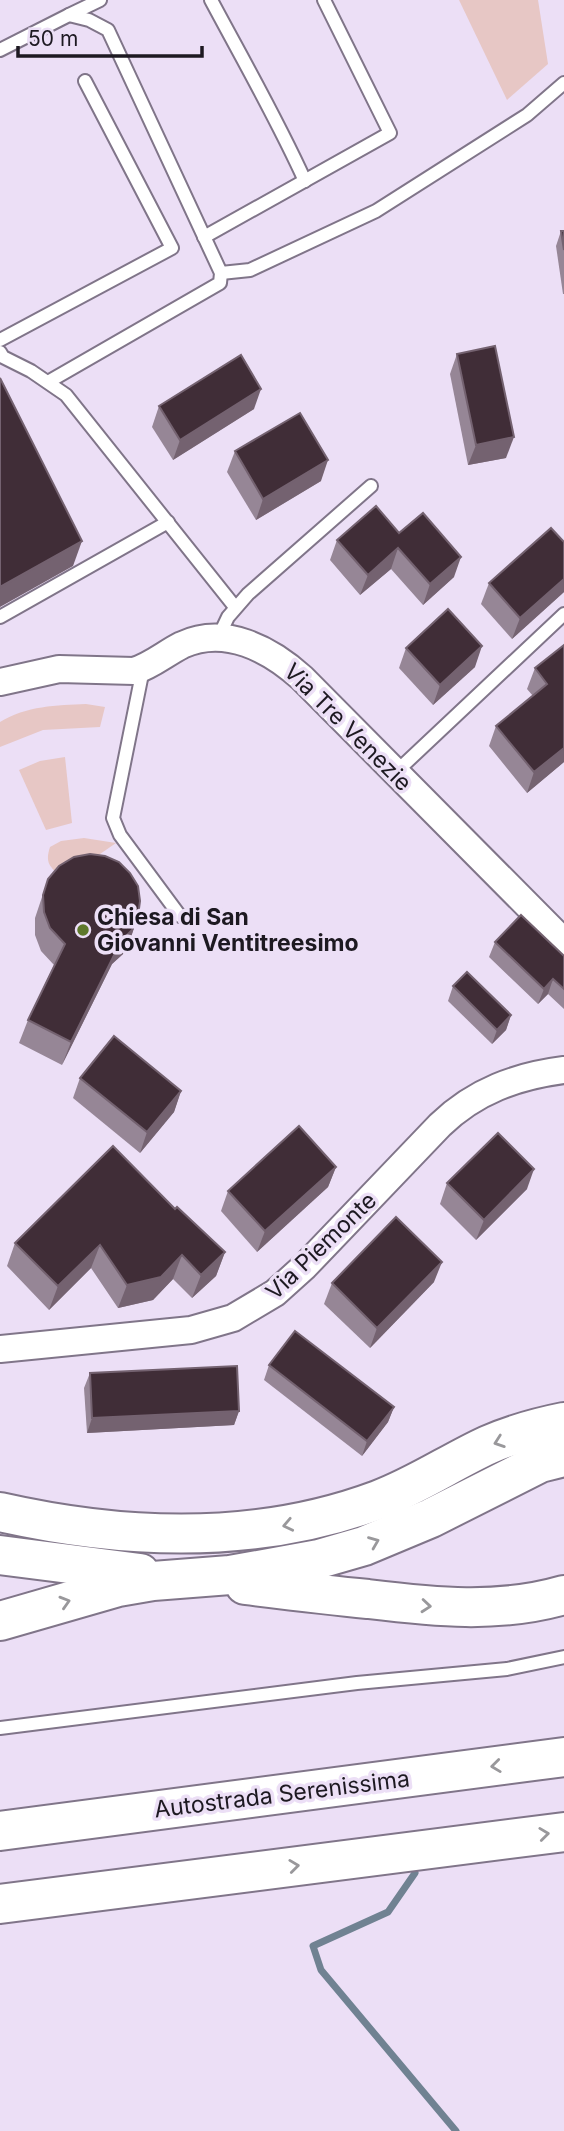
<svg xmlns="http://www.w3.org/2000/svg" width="564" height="2131" viewBox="0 0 564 2131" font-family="Inter,sans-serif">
  <rect width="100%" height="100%" fill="#ecdff6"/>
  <g fill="#e7c7c5">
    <polygon points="459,0 538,0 548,64 507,100"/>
    <path d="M86 704 105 707 100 727 43 730 0 747V722C26 706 57 705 86 704Z"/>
    <polygon points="65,757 72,823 46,830 19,770 40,761"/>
    <path d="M84 838 116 843 74 872 62 877C49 867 45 862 50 847L61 841Z"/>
  </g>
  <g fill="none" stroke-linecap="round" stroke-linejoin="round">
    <polyline stroke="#708292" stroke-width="7" points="415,1873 388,1912 313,1946 321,1970 456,2131"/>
    <g stroke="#807589" stroke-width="16">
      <g id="lane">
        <path d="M211 0C243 60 277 119 305 181"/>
        <polyline points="69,15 100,0"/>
        <polyline points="0,50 69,15 89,20 108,30 221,273 220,283 48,382"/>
        <polyline points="204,237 390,133 324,0"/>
        <polyline points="221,273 250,270 376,211 527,115 564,83"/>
        <polyline points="0,340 172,248 85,81"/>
        <polyline points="0,352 3,357 31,371 66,395 235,607"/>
        <polyline points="0,617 168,522"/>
        <polyline points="218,638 228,617 248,594 371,486"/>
        <polyline points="143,669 113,818 120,835 180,916"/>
        <polyline points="395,773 564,614"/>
        <polyline points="0,1728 357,1683 507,1669 564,1657"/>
      </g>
    </g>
    <g stroke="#807589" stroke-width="30">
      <g id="street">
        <path d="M0 682 59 669 134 671C151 666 166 653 182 645 225 625 270 649 302 678L564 942"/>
        <path d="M0 1349 191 1330 233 1318 275 1293 305 1266 440 1125C475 1091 517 1076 564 1070"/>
      </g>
    </g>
    <g stroke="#807589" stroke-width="42">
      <g id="highway">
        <path d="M0 1512C124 1540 257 1545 378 1500 416 1486 451 1462 488 1445 511 1435 539 1427 564 1422"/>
        <polyline points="0,1555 140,1573"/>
        <path d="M245 1585C286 1590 327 1595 368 1599 434 1607 498 1614 564 1595"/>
        <polyline points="0,1621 118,1587 153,1581 230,1575 319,1559 364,1546 431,1518 540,1463 564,1457"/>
        <polyline points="0,1831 564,1757"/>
        <polyline points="0,1904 564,1832"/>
      </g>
    </g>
    <use href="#lane" stroke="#fff" stroke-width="12"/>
    <use href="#street" stroke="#fff" stroke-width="26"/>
    <use href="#highway" stroke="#fff" stroke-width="38"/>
  </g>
  <g fill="#968696">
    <polygon points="561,231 564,231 564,294 563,294 556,246"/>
    <polygon points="457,354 506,458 468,465 450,374"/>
    <polygon points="159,406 254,409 173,460 152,427"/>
    <polygon points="235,451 321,481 256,520 227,472"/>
    <polygon points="399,533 454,577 423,605 391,569 360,595 330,560 337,540"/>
    <polygon points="564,542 564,592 512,639 481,604 489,583"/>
    <polygon points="564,645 564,762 527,793 489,746 496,726 533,696 527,689 535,668"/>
    <polygon points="406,648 475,667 433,705 399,668"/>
    <polygon points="48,879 138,916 130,940 123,954 112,964 62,1065 19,1043 28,1020 54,965 41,951 35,935 35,918"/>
    <polygon points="495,942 564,956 564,1009 548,994 538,1004 489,957"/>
    <polygon points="453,986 511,1015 506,1030 492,1044 448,1001"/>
    <polygon points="80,1078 181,1091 174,1112 140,1153 73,1098"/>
    <polygon points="336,1167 328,1187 257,1252 221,1211 228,1191"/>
    <polygon points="447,1183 527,1189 476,1240 440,1204"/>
    <polygon points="175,1209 225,1252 216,1276 192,1298 173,1279 153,1300 118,1308 91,1268 49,1310 7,1266 15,1243"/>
    <polygon points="434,1282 370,1348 324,1304 332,1283"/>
    <polygon points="269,1365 394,1407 388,1422 362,1456 264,1380"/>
    <polygon points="90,1373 239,1411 234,1425 87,1433 84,1388"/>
  </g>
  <g fill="#746270">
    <polygon points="261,389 254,409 173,460 180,440"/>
    <polygon points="514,437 506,458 468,465 476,445"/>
    <polygon points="328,460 321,481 256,520 263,499"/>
    <polygon points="82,541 73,566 0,607 0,587"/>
    <polygon points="398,548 391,569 360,595 368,575"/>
    <polygon points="461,557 454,577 423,605 430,584"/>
    <polygon points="564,579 564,592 512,639 520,618"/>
    <polygon points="482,646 475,667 433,705 440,685"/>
    <polygon points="564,748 564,762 527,793 534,772"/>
    <polygon points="138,916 130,940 123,954 112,964 62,1065 71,1042 121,941"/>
    <polygon points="553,979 548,994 538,1004 544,989"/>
    <polygon points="511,1015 506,1030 492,1044 497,1030"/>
    <polygon points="181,1091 174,1112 140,1153 147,1132"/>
    <polygon points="336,1167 328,1187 257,1252 265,1231"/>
    <polygon points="534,1169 527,1189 476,1240 484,1220"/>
    <polygon points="100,1245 91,1268 49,1310 58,1286"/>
    <polygon points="225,1252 216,1276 192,1298 201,1275"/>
    <polygon points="182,1255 173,1279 153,1300 118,1308 127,1285"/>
    <polygon points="442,1262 434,1282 370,1348 377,1328"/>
    <polygon points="394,1407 388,1422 362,1456 367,1441"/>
    <polygon points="239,1411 234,1425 87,1433 92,1418"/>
  </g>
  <g fill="#402d37" stroke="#746270" stroke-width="2">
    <polygon points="561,231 564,231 564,250"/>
    <polygon points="495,346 514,437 476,445 457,354"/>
    <polygon points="241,355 261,389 180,440 159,406"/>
    <polygon points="0,378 82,541 0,587"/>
    <polygon points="300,413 328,460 263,499 235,451"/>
    <polygon points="376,506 399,533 423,513 461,557 430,584 398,548 368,575 337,540"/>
    <polygon points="551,528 564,542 564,579 520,618 489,583"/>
    <polygon points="448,609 482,646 440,685 406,648"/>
    <polygon points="564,645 564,748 534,772 496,726 547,684 535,668"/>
    <polygon points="90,854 105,856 119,862 130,873 138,886 140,901 138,916 132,930 121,941 71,1042 28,1020 65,944 50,928 44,912 43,895 48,879 59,866 74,857"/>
    <polygon points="521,915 564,956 564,989 553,979 544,989 495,942"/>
    <polygon points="467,972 511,1015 497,1030 453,986"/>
    <polygon points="114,1036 181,1091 147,1132 80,1078"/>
    <polygon points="299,1126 336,1167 265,1231 228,1191"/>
    <polygon points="498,1133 534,1169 484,1220 447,1183"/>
    <polygon points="113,1146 175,1209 177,1207 225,1252 201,1275 182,1255 161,1277 127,1285 100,1245 58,1286 15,1243"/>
    <polygon points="396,1217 442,1262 377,1328 332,1283"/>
    <polygon points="295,1331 394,1407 367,1441 269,1365"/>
    <polygon points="237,1366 239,1411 92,1418 90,1373"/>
  </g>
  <defs><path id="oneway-chevron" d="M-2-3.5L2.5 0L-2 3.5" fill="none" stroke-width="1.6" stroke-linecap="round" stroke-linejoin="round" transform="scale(1.75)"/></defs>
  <g stroke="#99989b">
    <use href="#oneway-chevron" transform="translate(499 1442) rotate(161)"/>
    <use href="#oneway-chevron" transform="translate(288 1525) rotate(168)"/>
    <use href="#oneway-chevron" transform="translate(374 1542) rotate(-22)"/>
    <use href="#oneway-chevron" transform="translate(65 1602) rotate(-17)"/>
    <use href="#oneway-chevron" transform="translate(426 1606) rotate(5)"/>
    <use href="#oneway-chevron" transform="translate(496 1766) rotate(173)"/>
    <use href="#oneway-chevron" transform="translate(544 1834) rotate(-7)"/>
    <use href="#oneway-chevron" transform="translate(294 1866) rotate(-7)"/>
  </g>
  <circle fill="#5e782b" stroke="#ecdff6" stroke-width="2.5" cx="83" cy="930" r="7"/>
  <g text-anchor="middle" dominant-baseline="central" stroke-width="7" stroke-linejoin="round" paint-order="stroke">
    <g font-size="23" fill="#1d1921" stroke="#ecdff6">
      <text transform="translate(348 727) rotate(45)">Via Tre Venezie</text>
      <text transform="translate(321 1246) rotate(-44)">Via Piemonte</text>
      <text transform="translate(282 1794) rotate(-7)">Autostrada Serenissima</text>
    </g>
    <g font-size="23" font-weight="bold" fill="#1d1921" stroke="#ecdff6" text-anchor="start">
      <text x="97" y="917">Chiesa di San<tspan x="97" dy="26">Giovanni Ventitreesimo</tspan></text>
    </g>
  </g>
  <path d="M18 46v10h184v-10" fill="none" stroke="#1d1921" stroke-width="3.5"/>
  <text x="28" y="46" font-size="21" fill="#1d1921" stroke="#ecdff6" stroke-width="5" paint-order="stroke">50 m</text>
</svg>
